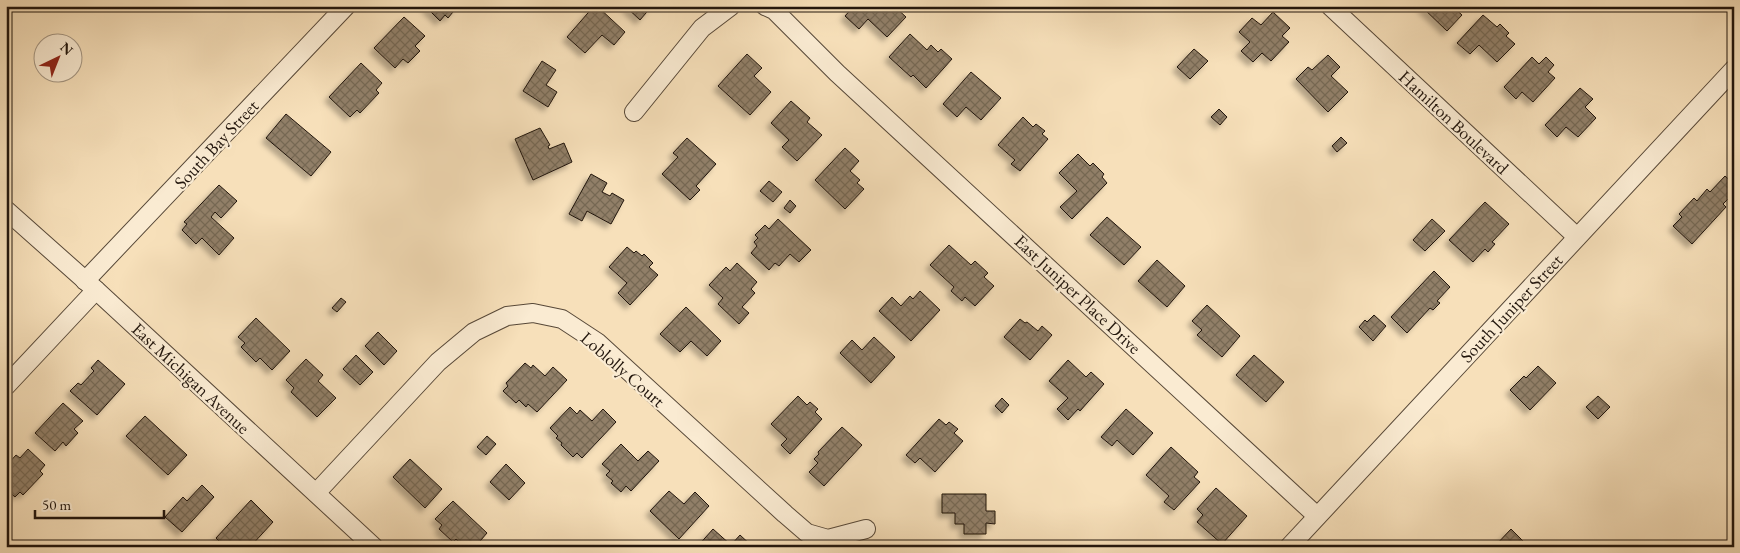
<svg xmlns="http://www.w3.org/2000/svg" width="1740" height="553" viewBox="0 0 1740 553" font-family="'EB Garamond',serif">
  <defs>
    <pattern id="building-cross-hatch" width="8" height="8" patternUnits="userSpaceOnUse" patternTransform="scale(1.25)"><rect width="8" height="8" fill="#917f67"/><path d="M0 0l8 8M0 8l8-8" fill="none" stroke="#766753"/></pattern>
    <filter id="shadow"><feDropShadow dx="-4.5" dy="4.5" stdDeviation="2.5" flood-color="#0004"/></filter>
  </defs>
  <rect width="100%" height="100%" fill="#f7e0ba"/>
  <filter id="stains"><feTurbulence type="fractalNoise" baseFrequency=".004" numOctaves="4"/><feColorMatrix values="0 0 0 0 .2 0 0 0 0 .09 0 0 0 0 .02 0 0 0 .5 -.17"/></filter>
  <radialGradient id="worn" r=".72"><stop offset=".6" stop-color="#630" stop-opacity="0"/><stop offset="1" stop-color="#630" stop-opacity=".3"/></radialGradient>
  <g fill="url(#building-cross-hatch)" stroke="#22160d" filter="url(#shadow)">
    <polygon points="425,6 458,6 448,18 445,15 440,21"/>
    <polygon points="594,6 597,6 625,32 614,45 602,35 585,53 567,37"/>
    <polygon points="625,6 652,6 640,20"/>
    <polygon points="854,6 881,6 887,12 892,6 894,6 906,17 887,37 868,19 859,29 845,16"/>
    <polygon points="1421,6 1452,6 1462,15 1447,31"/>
    <polygon points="1273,12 1290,28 1282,36 1289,42 1271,61 1262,53 1253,62 1241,51 1250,42 1239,32 1252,18 1261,25"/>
    <polygon points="1483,15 1497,27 1500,24 1509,33 1506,36 1515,44 1497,62 1479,45 1470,54 1457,43"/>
    <polygon points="404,17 425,36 415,46 420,51 408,63 403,59 395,68 374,48"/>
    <polygon points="910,34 927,50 931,45 938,52 941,49 952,59 926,88 913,75 911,77 889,57"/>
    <polygon points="1194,49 1208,61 1190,79 1177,67"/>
    <polygon points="747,54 762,68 754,76 771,92 750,115 718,86"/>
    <polygon points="1328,55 1340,67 1331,76 1348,92 1328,112 1296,79 1308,67 1312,70"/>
    <polygon points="1532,57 1539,64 1546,57 1554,65 1548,72 1555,78 1533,102 1522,92 1516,99 1504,87"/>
    <polygon points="542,61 556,70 546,85 557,92 548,107 523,91"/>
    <polygon points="361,63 382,83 376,90 379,93 360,113 357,110 350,117 329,97"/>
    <polygon points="971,72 1001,98 981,120 966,107 957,117 943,104"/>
    <polygon points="1580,88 1593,99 1585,107 1596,118 1578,137 1566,127 1557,137 1545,125"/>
    <polygon points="791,101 810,118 807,122 822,135 797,161 782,147 789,140 771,123"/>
    <polygon points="1219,109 1227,117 1220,125 1211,117"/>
    <polygon points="286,114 331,152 311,176 266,138"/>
    <polygon points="1023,117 1033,127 1036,124 1045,131 1042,134 1048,139 1020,171 1011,164 1015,160 998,145"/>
    <polygon points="540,128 550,145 548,146 549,149 564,143 572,162 533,180 515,139"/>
    <polygon points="1341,137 1347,143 1337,152 1332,146"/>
    <polygon points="687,138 716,164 696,186 700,190 690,200 662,174 678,157 673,153"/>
    <polygon points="845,148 859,161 850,171 860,180 857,183 864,189 845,209 815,180"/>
    <polygon points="1078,154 1090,166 1093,163 1104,174 1102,177 1107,183 1072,219 1060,207 1077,191 1059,173"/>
    <polygon points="591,174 607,183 602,192 610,196 612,193 624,200 611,224 587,211 582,221 569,214"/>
    <polygon points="1725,176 1734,184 1734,193 1723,204 1726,207 1692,244 1673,226 1682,217 1679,214 1694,198 1697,201 1707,189 1710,192"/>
    <polygon points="769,181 782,192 773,202 760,191"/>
    <polygon points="219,185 237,201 221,218 215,212 211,217 234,238 219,255 202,238 196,244 182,230 187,224 184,222"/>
    <polygon points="790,200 796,206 790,213 784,208"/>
    <polygon points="1485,202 1509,224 1492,242 1495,244 1488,252 1485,249 1473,262 1449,240"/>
    <polygon points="1107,217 1141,247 1124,265 1090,235"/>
    <polygon points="778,219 811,250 799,262 790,254 779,266 775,263 769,270 751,253 757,246 754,242 758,238 755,235 765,225 769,229"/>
    <polygon points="1432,219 1445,231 1425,251 1413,240"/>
    <polygon points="949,245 971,265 975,261 988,273 984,277 994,286 975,306 965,297 962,301 951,291 954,287 930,265"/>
    <polygon points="627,247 634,253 636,251 642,256 644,254 653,263 649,267 658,275 630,305 618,293 627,283 609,267"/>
    <polygon points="1157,260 1185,286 1167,307 1138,281"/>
    <polygon points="737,263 757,282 751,289 755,293 742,307 749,313 739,324 718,304 723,298 709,285 726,267 730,271"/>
    <polygon points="1434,271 1450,287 1437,301 1440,303 1433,310 1430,308 1407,333 1391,317"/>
    <polygon points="920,291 940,310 911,341 879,311 892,297 901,306 910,296 913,299"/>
    <polygon points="341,298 346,302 337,312 332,308"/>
    <polygon points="1207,305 1240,336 1222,357 1197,335 1202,330 1192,321"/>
    <polygon points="686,307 721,341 707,356 691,341 680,352 660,334"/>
    <polygon points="1374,315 1386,326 1373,341 1359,327 1365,320 1367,322"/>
    <polygon points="256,318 290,351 272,370 260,358 256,362 241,347 245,343 238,337"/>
    <polygon points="1020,319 1025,323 1027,322 1038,331 1042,326 1052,335 1030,360 1004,337"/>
    <polygon points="378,332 397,351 384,365 365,346"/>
    <polygon points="874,337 895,357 871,383 840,353 852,340 862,350"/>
    <polygon points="356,355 373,372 360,385 343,369"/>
    <polygon points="1254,355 1284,382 1266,402 1236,375"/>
    <polygon points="306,359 323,375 318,381 336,398 317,417 291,392 294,388 286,380"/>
    <polygon points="98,360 125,384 97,415 70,391 78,383 81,385 94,371 91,368"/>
    <polygon points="1068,360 1086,377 1091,372 1104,384 1080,411 1078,409 1068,420 1057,409 1068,398 1049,381"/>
    <polygon points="525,363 531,368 533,365 545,376 553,367 567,380 537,412 528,404 526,407 519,400 516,403 503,391 508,386 506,383"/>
    <polygon points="1538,366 1556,383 1530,410 1510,390 1524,376 1526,378"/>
    <polygon points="798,396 807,405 810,402 818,409 815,412 822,419 790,454 781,445 787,439 771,424"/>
    <polygon points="1598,396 1610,407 1598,419 1586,407"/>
    <polygon points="1002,398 1009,405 1002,413 995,406"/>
    <polygon points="63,403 83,421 74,429 78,433 66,446 63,442 55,451 35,433"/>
    <polygon points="570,407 577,414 580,410 592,421 603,409 616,422 582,458 577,453 573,457 561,445 562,443 556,438 558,436 550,428"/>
    <polygon points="1126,409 1153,433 1133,455 1117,440 1112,446 1101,437"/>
    <polygon points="145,416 187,455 168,475 126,436"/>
    <polygon points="939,419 946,425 949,422 958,429 954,433 963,441 935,472 920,458 915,463 906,455"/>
    <polygon points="842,427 862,445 824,486 809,472 818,463 814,459 819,454 818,452"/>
    <polygon points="487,436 496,444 486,455 477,447"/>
    <polygon points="621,444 638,461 648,451 659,461 631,491 626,486 621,492 611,483 613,481 606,475 610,471 602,464"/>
    <polygon points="1171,447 1198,472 1194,477 1200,482 1174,510 1164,502 1169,496 1146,475"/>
    <polygon points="28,449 45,465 40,471 43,474 23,495 20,492 15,497 6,489 6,466 16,455 20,458"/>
    <polygon points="410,459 442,489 425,508 393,477"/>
    <polygon points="506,464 525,483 509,500 490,482"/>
    <polygon points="202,485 214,497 182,532 165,517 183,497 187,501"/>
    <polygon points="1216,488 1247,516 1222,544 1197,522 1203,515 1197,509"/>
    <polygon points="669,491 684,504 695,492 709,506 679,539 650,511"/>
    <polygon points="942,494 986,494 986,511 995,511 995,524 986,523 986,534 964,534 964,524 955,524 955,513 942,513"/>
    <polygon points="251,500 273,522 250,547 225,547 216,538"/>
    <polygon points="453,501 487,533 475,547 465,547 456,539 453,542 439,529 442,525 435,519"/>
    <polygon points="713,529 731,545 740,535 753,547 697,547"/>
    <polygon points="1511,529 1529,547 1494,547"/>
  </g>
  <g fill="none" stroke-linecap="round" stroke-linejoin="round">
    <g stroke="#574838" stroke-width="20">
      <g id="minor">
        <polyline points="765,6 774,10 837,73 1317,516"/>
        <polyline points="1330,6 1577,237"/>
        <polyline points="634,112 702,28 731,6"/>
        <polyline points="6,210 96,290 374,547"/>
        <polyline points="85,281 346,6"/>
        <polyline points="6,386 96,290"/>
        <polyline points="316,493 438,362 474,332 507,316 533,313 562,319 597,342 785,514 807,533 828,539 866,529"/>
        <polyline points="1289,547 1734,69"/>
      </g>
    </g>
    <use href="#minor" stroke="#faebd2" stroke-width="18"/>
  </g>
  <g text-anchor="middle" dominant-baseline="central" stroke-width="4.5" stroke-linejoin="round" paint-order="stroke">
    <g font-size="18" fill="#22160d" stroke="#faebd2">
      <text transform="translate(1454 122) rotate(43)">Hamilton Boulevard</text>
      <text transform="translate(216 144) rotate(-47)">South Bay Street</text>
      <text transform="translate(1078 294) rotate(43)">East Juniper Place Drive</text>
      <text transform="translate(1511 308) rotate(-47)">South Juniper Street</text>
      <text transform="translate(623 369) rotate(41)">Loblolly Court</text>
      <text transform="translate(191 378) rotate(43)">East Michigan Avenue</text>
    </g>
  </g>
  <rect width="1740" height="553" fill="none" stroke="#f7e0ba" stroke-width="25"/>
  <rect x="8" y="8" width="1725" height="538" fill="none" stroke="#22160d" stroke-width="2.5"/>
  <rect x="12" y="12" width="1715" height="528" fill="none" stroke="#22160d"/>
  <g transform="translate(58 58) rotate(43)"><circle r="24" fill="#faebd2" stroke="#a49683"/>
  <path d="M0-4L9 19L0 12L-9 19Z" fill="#8f2418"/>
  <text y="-8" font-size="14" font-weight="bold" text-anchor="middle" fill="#22160d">N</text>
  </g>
  <path d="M35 510v8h129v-8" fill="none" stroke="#22160d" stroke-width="2.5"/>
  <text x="42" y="510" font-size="15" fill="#22160d" stroke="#faebd2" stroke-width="4" paint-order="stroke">50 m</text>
  <rect width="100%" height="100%" filter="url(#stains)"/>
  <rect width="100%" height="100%" fill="url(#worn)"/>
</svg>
